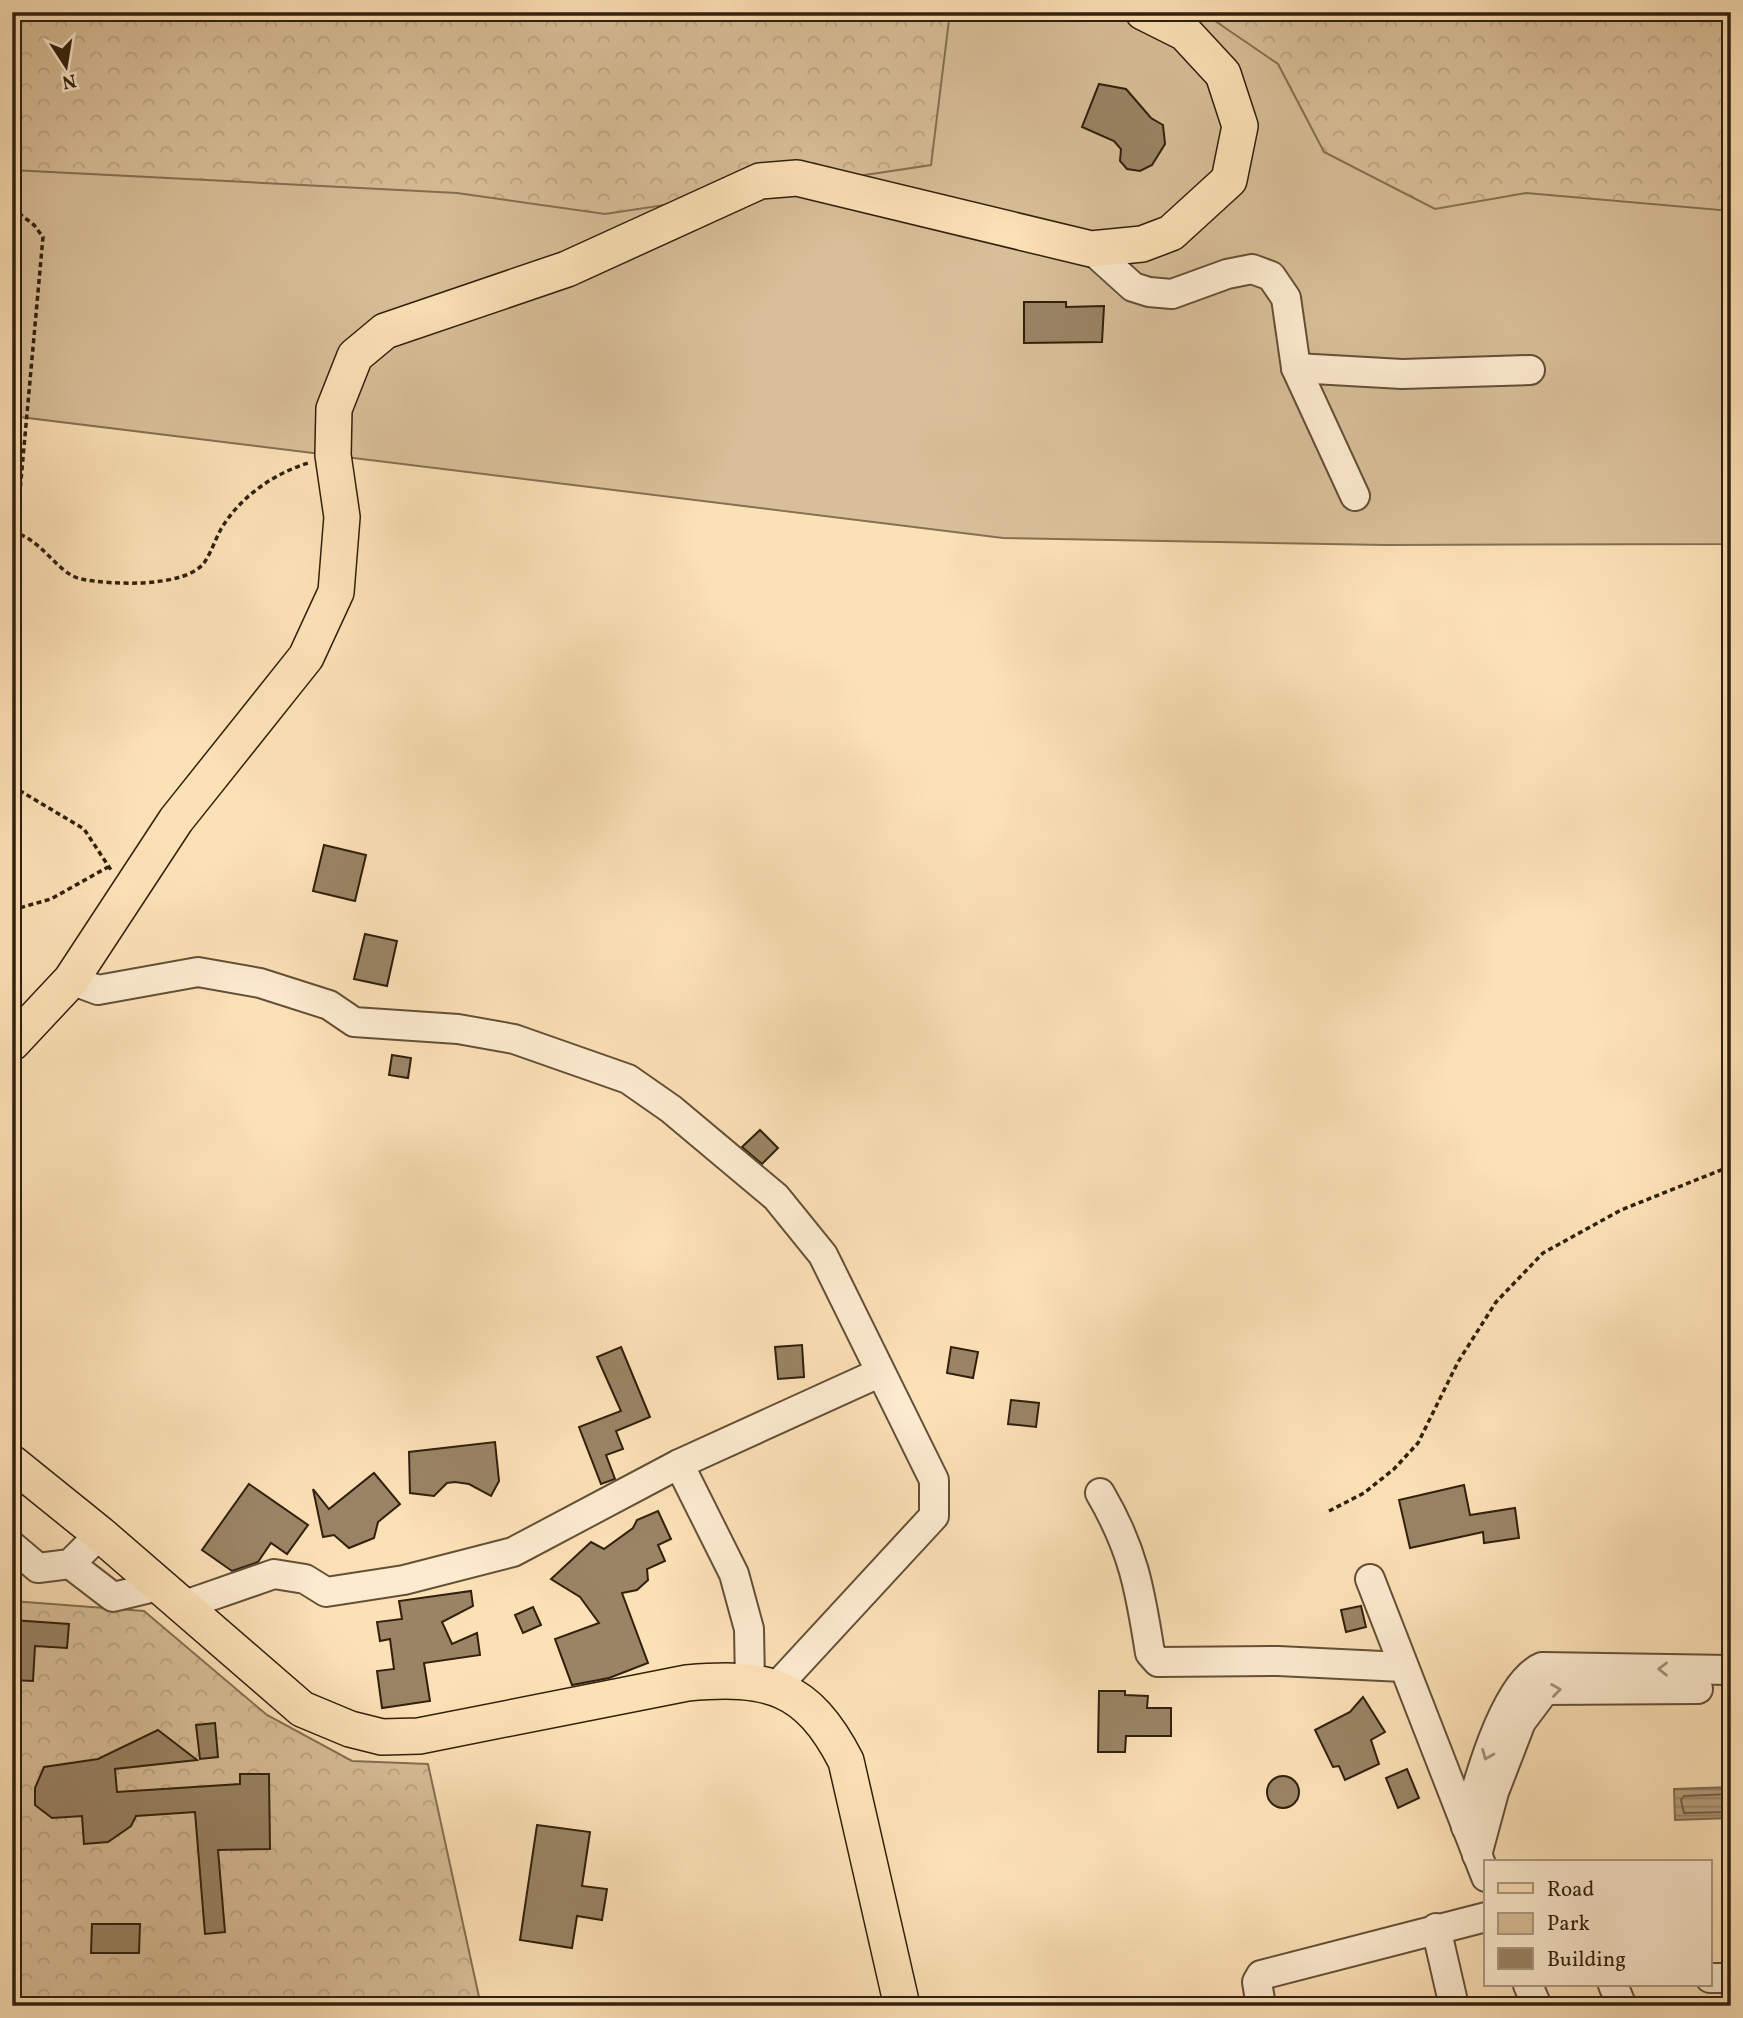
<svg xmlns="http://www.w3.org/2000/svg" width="1743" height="2018" viewBox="0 0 1743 2018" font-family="Vollkorn,serif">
  <defs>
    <pattern id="forest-crowns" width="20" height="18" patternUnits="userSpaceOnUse" patternTransform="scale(1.75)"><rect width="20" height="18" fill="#d9bf99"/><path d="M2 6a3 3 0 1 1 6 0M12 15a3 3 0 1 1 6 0" fill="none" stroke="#bba483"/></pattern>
    <pattern id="water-rules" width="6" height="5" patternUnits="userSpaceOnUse" patternTransform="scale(1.75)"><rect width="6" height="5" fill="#b79f7d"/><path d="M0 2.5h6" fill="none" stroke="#958165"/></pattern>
  </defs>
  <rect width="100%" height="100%" fill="#fce0b6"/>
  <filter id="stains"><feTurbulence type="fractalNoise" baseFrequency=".00286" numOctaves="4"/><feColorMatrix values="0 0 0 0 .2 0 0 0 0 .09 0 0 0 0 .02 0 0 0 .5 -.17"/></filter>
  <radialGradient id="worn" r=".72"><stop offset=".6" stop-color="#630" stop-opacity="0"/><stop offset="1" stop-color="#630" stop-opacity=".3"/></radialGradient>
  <polygon fill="#d9bf99" stroke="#847053" stroke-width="2" points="12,12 1731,12 1731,544 1385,545 1003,538 12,416"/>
  <g fill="url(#forest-crowns)" stroke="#847053" stroke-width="2">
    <polygon points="12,12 950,12 931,165 605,214 457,193 12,170"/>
    <polygon points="1202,12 1731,12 1731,211 1526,193 1435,209 1324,152 1278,64"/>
    <polygon points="12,1601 144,1611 267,1715 352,1761 428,1764 481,2006 12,2006"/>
  </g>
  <polygon fill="url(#water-rules)" stroke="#816c50" stroke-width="2" points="1731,1787 1731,1818 1675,1820 1674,1789"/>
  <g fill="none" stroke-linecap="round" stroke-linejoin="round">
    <polyline stroke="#746045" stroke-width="2" points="1731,1794 1684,1796 1681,1800 1684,1813 1731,1812"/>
  </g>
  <g fill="#9a8465" stroke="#30200d" stroke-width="2">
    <polygon points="1099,84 1126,89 1151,118 1163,125 1165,144 1152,165 1140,171 1127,169 1120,161 1121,149 1114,141 1082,127"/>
    <polygon points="1024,302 1066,302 1066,307 1104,306 1102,342 1024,343"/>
    <polygon points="324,845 366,855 355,901 313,891"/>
    <polygon points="365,934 397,941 387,986 354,979"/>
    <polygon points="392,1055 411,1058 408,1078 389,1075"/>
    <polygon points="760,1130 778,1148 762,1164 742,1147"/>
    <polygon points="802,1345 804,1377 778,1379 775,1347"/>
    <polygon points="621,1347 650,1417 616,1431 623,1449 606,1455 615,1479 601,1484 579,1427 621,1411 597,1357"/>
    <polygon points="951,1347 978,1352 973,1378 947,1373"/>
    <polygon points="1011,1400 1039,1403 1036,1427 1008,1424"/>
    <polygon points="495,1442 499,1481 491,1496 469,1484 455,1482 447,1483 434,1496 410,1493 409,1452"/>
    <polygon points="374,1473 400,1504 378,1522 374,1538 349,1548 334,1535 323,1537 313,1489 329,1509"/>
    <polygon points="249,1484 308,1525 287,1554 271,1543 258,1562 232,1571 202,1550"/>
    <polygon points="1464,1485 1470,1515 1515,1508 1519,1538 1484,1543 1483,1532 1410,1548 1399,1500"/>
    <polygon points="658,1511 671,1539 658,1545 665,1561 647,1569 648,1580 637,1590 622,1593 648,1663 609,1678 572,1685 555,1639 599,1623 580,1597 551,1579 591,1542 604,1549 633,1528 637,1520"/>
    <polygon points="471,1591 473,1606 442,1622 452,1644 477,1633 480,1655 424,1663 430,1701 382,1708 377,1671 394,1669 390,1639 380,1641 377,1622 402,1619 399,1601"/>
    <polygon points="1361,1606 1366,1627 1346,1632 1341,1610"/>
    <polygon points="533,1607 541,1625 523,1633 515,1615"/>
    <polygon points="12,1620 69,1624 67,1648 35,1646 33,1681 12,1680"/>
    <polygon points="1099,1691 1125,1691 1125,1695 1148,1696 1147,1708 1171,1708 1171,1736 1126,1736 1125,1752 1098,1752"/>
    <polygon points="1363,1697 1385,1732 1371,1740 1379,1764 1345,1780 1339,1766 1333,1767 1315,1730 1350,1712"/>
    <polygon points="215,1723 218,1757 200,1759 196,1725"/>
    <polygon points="158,1730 197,1760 115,1769 117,1792 240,1784 240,1774 269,1774 270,1849 218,1850 225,1932 205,1934 195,1812 136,1816 131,1826 108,1842 84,1844 82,1816 52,1818 35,1805 35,1788 44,1767 98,1759"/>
    <polygon points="1407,1769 1419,1798 1398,1808 1386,1778"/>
    <circle cx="1283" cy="1792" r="16"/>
    <polygon points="537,1825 590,1832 582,1886 607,1889 602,1920 577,1916 572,1948 520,1940"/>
    <polygon points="92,1924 140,1924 139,1953 91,1953"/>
  </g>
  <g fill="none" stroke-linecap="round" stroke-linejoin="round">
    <g stroke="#635037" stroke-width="32">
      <g id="minor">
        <polyline points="1091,249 1133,287 1149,292 1172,294 1227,274 1252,269 1271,276 1286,298 1296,368 1355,496"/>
        <polyline points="1296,368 1402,374 1530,370"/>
        <polyline points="71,980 98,990 198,972 260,983 329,1005 354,1022 458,1029 514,1039 628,1079 671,1109 776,1197 823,1255 934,1480 934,1516 777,1686"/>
        <polyline points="679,1464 734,1574 749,1629 750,1682"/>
        <path d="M1100 1493C1133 1549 1140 1589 1150 1653L1158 1662 1278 1661 1403 1667"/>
        <polyline points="12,1546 38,1568 70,1564 100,1534"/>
        <polyline points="70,1564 113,1597 159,1586"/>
        <polyline points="1370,1579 1486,1877"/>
        <polyline points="182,1606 274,1574 305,1579 326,1592 404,1580 513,1552 679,1464 879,1373"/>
        <path d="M1466 1827C1476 1788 1504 1682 1542 1667L1731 1670"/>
        <polyline points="1477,1855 1494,1792 1521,1722 1545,1690 1698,1689"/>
        <polyline points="1436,1928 1454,2006"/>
        <polyline points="1710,1978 1731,1978"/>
        <polyline points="1528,1985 1537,2006"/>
        <polyline points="1613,1985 1622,2006"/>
        <polyline points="1261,2006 1257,1982 1261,1975 1486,1917"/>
      </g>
    </g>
    <g stroke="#30200d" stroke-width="38">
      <g id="major">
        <polyline points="12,1043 71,980 176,820 306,657 336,592 342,517 333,455 334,409 355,356 385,331 567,269 760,181 797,178 1091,249 1142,244 1171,233 1229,180 1240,126 1223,74 1185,33 1143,12"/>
        <path d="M12 1463 100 1534 302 1709 350 1729 382 1737 419 1736 687 1683C768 1676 807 1685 846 1761L902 2006"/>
      </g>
    </g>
    <g stroke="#30200d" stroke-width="3.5" stroke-dasharray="5 3.5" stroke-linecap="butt">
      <polyline points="12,208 34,225 43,237 20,491 12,522"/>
      <path d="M12 532C42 538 57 574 81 579 111 585 184 588 204 563 211 553 215 540 221 529 240 497 273 474 308 463"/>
      <polyline points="12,786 84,829 111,870"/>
      <polyline points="12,910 51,899 108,867"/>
      <polyline points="1329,1511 1364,1493 1394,1469 1418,1443 1458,1362 1496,1302 1543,1253 1621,1210 1731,1166"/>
    </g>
    <use href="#minor" stroke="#fdebd0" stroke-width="28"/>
    <use href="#major" stroke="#fce0b6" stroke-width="35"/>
  </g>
  <defs><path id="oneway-chevron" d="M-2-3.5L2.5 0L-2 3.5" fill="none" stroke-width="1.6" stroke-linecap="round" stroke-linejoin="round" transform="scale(1.75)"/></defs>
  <g stroke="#a19078">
    <use href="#oneway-chevron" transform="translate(1663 1669) rotate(-179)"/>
    <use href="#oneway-chevron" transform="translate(1556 1690) rotate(-8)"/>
    <use href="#oneway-chevron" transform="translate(1487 1755) rotate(112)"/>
  </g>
  <rect width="1743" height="2018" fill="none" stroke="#fce0b6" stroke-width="42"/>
  <rect x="14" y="14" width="1715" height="1990" fill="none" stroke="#30200d" stroke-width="3.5"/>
  <rect x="21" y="21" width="1701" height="1976" fill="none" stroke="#30200d" stroke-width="2"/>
  <rect x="1484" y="1860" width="228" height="126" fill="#fdebd0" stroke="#ab9a82" stroke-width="2"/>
  <rect x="1498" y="1883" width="35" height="10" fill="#fce0b6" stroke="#ab9a82" stroke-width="2"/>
  <text x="1547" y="1896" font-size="21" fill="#30200d">Road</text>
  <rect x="1498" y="1913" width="35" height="21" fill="#d9bf99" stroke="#ab9a82" stroke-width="2"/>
  <text x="1547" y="1930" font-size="21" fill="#30200d">Park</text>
  <rect x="1498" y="1948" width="35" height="21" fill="#9a8465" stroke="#ab9a82" stroke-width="2"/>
  <text x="1547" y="1966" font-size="21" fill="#30200d">Building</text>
  <g transform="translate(66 66) rotate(168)" stroke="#fdebd0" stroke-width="5" paint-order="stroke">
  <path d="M0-5L12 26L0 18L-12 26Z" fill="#30200d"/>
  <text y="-10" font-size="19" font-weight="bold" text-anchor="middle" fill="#30200d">N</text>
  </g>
  <rect width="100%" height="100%" filter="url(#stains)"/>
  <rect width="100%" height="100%" fill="url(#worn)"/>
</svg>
